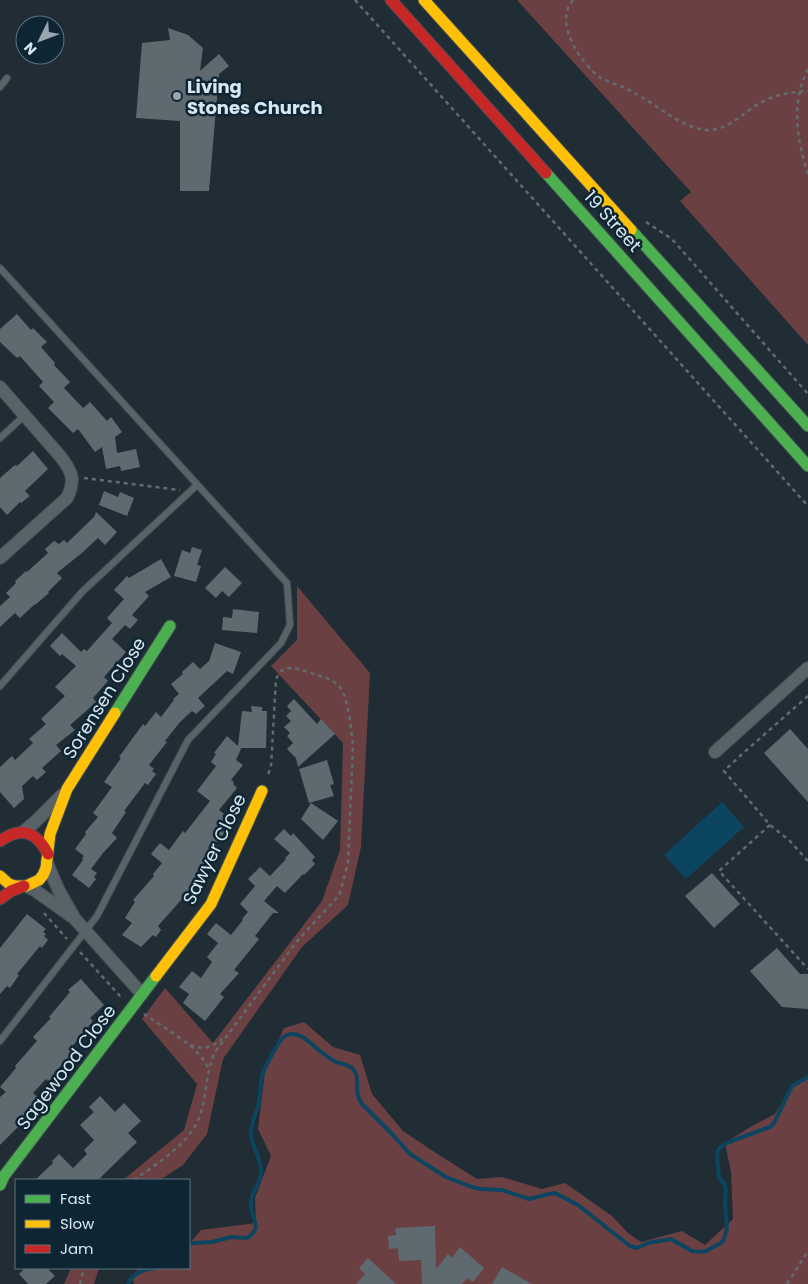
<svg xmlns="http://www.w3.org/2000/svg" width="808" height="1284" viewBox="0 0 808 1284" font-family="Poppins,sans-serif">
  <rect width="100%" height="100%" fill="#202d35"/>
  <g fill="#6b4042">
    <polygon points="517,0 808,0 808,345 680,201 691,192"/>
    <polygon points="297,586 370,673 361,847 348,905 302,947 223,1059 207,1134 183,1165 160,1180 123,1180 184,1130 197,1084 142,1019 165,988 213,1043 322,901 340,850 343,743 271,666 297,640"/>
    <polygon points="304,1022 333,1047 360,1055 372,1094 403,1131 436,1153 477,1179 502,1177 542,1189 565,1183 612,1216 628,1233 641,1242 682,1231 705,1245 733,1219 731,1172 725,1143 752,1126 775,1114 793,1084 808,1075 808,1284 134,1284 132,1276 140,1268 189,1268 189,1244 201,1230 256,1223 255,1198 271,1156 258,1129 265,1071 284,1028"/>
    <polygon points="71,1268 99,1268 94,1284 64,1284"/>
  </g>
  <polygon fill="#0b4560" points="722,802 744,827 686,879 664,855"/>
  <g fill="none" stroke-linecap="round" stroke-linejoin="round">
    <g stroke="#0b4560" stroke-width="4">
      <path d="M189 1244 194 1243 212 1242 231 1237 247 1238C264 1227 251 1220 251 1205 250 1192 261 1185 261 1173 262 1160 253 1149 251 1136 250 1126 256 1113 259 1103 260 1094 260 1085 262 1076 265 1067 279 1038 287 1035 299 1030 311 1044 320 1051 325 1055 330 1059 336 1062 341 1064 349 1064 353 1069 362 1079 352 1091 362 1104L392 1134 410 1154 446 1177 472 1187 480 1189 502 1190 529 1199 549 1194 555 1193 578 1205 630 1246 637 1248 648 1243 671 1239 692 1251 699 1252 706 1251 721 1243 724 1239 727 1228 725 1205 726 1189 724 1183 719 1178 717 1156 718 1150 722 1146 729 1142 770 1127 774 1123 792 1086 808 1077"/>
      <path d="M128 1284C133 1273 144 1269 156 1268"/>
    </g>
  </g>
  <g fill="#5f6a70">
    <polygon points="168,28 188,35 203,48 200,71 219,54 229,66 219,74 209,191 180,191 180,121 136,118 142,43 170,40"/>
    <polygon points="17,314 31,330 33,328 47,342 41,347 55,363 54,365 70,382 64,388 83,408 90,402 107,421 111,417 122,432 115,437 117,453 136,449 140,467 121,471 120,466 106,469 102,447 95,452 78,429 73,433 48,408 54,402 39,386 43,382 20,356 17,358 0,342 0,329"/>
    <polygon points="33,451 48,469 25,491 30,496 21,503 20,502 7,515 0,507 0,478 15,465 17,466"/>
    <polygon points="104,491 118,497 120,492 134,498 127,516 99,505"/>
    <polygon points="96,512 117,532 105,545 98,538 83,552 57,573 62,578 48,592 49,593 35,605 35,604 20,618 15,613 0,627 0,606 10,597 6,593 16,583 15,581 26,571 27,572 48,553 45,549 54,541 59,544 64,540 67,543 94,517"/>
    <polygon points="192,547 202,550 197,565 201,566 196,582 174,576 182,550 190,553"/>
    <polygon points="161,559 171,577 145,592 149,596 132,615 138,620 130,629 125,625 112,639 126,652 104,677 108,681 93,698 96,702 85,712 70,725 75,730 56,745 61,751 42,768 46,772 37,780 33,776 22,786 24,799 14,808 0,792 0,767 12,756 15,760 33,743 29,739 46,724 41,719 65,696 55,687 76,666 62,654 60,656 50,646 62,633 81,652 84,649 87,651 112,623 107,618 124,599 114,590 127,576 129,578"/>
    <polygon points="225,567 242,583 229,597 222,591 216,598 205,588"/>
    <polygon points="233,609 259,612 257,633 222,630 223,617 232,618"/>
    <polygon points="215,643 241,652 233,674 227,671 198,698 205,706 196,714 192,711 180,722 165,741 167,742 149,765 154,769 152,771 156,774 148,785 145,783 124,811 126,812 112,833 117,838 103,853 91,869 97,873 94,877 96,879 89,888 72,875 83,860 82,858 84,856 75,849 86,834 85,832 98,817 93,813 112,787 104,782 121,758 119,757 143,724 145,726 156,712 161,717 174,700 173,699 179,694 171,684 183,674 182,672 193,662 200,669 209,661"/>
    <polygon points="294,699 317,724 321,719 335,734 298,767 296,758 287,749 293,743 287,736 290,733 284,727 291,721 286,716 291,711 287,706"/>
    <polygon points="251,706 262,707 262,711 267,711 266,748 240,748 241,749 236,760 243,765 231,780 234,782 233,784 237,788 219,810 224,814 222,816 225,818 220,825 226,831 215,844 219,847 210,861 207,859 198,873 191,888 194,891 184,902 181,900 158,926 161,930 156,937 153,935 141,947 122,935 132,923 125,918 135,902 133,900 154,876 153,874 162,863 151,854 160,843 169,850 183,831 185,833 210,801 197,791 216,766 211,762 216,754 214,753 227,736 238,746 242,711 252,712"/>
    <polygon points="790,729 808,749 808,802 764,753"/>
    <polygon points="327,760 334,784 330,785 334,796 309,803 299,769"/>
    <polygon points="311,803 338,821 323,840 301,819"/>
    <polygon points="284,829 291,836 293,833 315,857 312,860 315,864 304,875 303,874 285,893 277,886 264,901 279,913 273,913 255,936 259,939 234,970 239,973 220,994 224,997 205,1021 183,1003 189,994 179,987 192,971 201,978 212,962 207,957 218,943 207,934 216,923 231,935 243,920 242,919 248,912 240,904 255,886 248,879 260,867 270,876 286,859 285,858 290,853 274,839"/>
    <polygon points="712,873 740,904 714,928 685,896"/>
    <polygon points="27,914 46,929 43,932 46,934 44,936 48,940 42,948 40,946 17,974 19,975 10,988 7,986 0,994 0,948"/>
    <polygon points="777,948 800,974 808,974 808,1009 782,1007 750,971"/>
    <polygon points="81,979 104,1005 90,1018 93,1021 70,1049 73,1053 58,1069 62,1072 51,1084 46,1079 33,1093 40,1099 25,1117 26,1119 0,1145 0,1097 6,1092 0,1087 16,1068 15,1066 37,1041 33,1037 51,1018 49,1017 70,992 68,990"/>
    <polygon points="100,1096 115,1112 124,1103 141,1121 128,1133 137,1142 98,1180 35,1180 53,1163 52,1161 59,1154 73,1168 87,1154 84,1150 94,1140 80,1125 94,1112 89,1107"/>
    <polygon points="435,1226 436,1269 448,1254 452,1258 460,1247 484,1268 473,1282 467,1278 462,1284 422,1284 421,1260 399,1261 398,1248 389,1249 388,1236 396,1235 395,1228"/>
    <polygon points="368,1258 396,1284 356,1284 365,1274 359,1268"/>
    <polygon points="502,1267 532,1284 492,1284"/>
    <polygon points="25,1268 47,1268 55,1276 46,1284 28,1284 19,1274"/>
  </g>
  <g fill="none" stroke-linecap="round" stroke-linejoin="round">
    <g stroke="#414b52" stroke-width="8">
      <g id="lane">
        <polyline points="0,87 7,78"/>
        <polyline points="0,268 287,583 290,625 281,643 188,740 97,916 0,1041"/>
        <polyline points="0,438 25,415"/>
        <polyline points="0,686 82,592 197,485"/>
      </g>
    </g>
    <g stroke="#414b52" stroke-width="14">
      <g id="street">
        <path d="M0 387 60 456C72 471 76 480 67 498L0 558"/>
        <polyline points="715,752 808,668"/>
        <polyline points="23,832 35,822 62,795"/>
        <polyline points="47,863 59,891 75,919 142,994"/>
        <polyline points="26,886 36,891 71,916"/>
      </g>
    </g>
    <g stroke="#414b52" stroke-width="13">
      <g id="fast">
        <polyline points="546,173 808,466"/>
        <polyline points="631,230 808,426"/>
        <polyline points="115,713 170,626"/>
        <polyline points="0,1185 4,1176 156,976"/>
      </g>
    </g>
    <g stroke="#414b52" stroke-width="13">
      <g id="slow">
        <polyline points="424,0 631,230"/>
        <polyline points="0,876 9,884 15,886 26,886 39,880 43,875 46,868 50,834 67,789 115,713"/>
        <polyline points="156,976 211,904 262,791"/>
      </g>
    </g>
    <g stroke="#414b52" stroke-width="13">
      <g id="jam">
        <polyline points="391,0 546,173"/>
        <path d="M0 841C21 826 36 831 48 854"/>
        <polyline points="0,899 11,891 24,886"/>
      </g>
    </g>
    <g stroke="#616b70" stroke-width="2.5" stroke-dasharray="4 4" stroke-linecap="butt">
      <polyline points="355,0 808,506"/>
      <path d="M573 0C553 23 581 64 601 78 608 82 616 84 623 87 630 90 636 94 643 98 662 109 683 128 707 130 729 131 745 110 764 101 777 94 793 92 808 91"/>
      <path d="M808 69C805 76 801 83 800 91 793 118 800 149 808 175"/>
      <polyline points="646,222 672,239 808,394"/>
      <polyline points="84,478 180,490"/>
      <polyline points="808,696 740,756 724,771 770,825 789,840 808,861"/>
      <polyline points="770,825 719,871 808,969"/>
      <polyline points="44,913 67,939"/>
      <polyline points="80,952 120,996 122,997"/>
      <path d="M144 1014C161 1026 205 1050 208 1070"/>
      <path d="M190 1045C204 1050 210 1048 222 1039"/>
      <path d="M134 1180C159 1162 192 1143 201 1112 207 1092 206 1071 215 1052L297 941 335 900 340 893 348 863 353 744 349 714 345 697 340 687 332 680 299 669 289 668 284 669 280 672 276 679 271 767 267 777"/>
      <polyline points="80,1284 84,1268"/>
      <polyline points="787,1284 808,1251"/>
    </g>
    <use href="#lane" stroke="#586368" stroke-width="6"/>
    <use href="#street" stroke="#586368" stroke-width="12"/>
    <use href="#fast" stroke="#4caf50" stroke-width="11"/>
    <use href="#slow" stroke="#ffc107" stroke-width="11"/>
    <use href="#jam" stroke="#c62828" stroke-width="11"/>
  </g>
  <circle fill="#98a6af" stroke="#0e2633" stroke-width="2" cx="177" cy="96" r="5"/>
  <g text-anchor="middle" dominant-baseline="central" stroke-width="5" stroke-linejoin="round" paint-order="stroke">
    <g font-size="18" font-weight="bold" fill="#d9e7f0" stroke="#0e2633" text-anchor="start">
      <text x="187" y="86">Living<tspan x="187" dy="21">Stones Church</tspan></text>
    </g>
    <g font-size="18" fill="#d9e7f0" stroke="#0e2633">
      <text transform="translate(613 221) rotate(48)">19 Street</text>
      <text transform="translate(104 698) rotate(-58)">Sorensen Close</text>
      <text transform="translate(214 849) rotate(-64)">Sawyer Close</text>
      <text transform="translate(66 1067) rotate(-53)">Sagewood Close</text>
    </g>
  </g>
  <rect x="15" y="1179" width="175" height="90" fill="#0e2633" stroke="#5f737f"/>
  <rect x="25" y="1195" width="25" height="8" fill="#4caf50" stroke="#5f737f"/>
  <text x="60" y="1204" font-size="15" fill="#d9e7f0">Fast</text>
  <rect x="25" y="1220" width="25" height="8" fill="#ffc107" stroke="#5f737f"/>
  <text x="60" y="1229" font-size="15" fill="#d9e7f0">Slow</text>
  <rect x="25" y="1245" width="25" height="8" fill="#c62828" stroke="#5f737f"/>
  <text x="60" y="1254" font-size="15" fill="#d9e7f0">Jam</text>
  <g transform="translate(40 40) rotate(228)"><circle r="24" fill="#0e2633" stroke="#5f737f"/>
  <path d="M0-4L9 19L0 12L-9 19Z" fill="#98a6af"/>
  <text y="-8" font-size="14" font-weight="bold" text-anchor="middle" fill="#d9e7f0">N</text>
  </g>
</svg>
